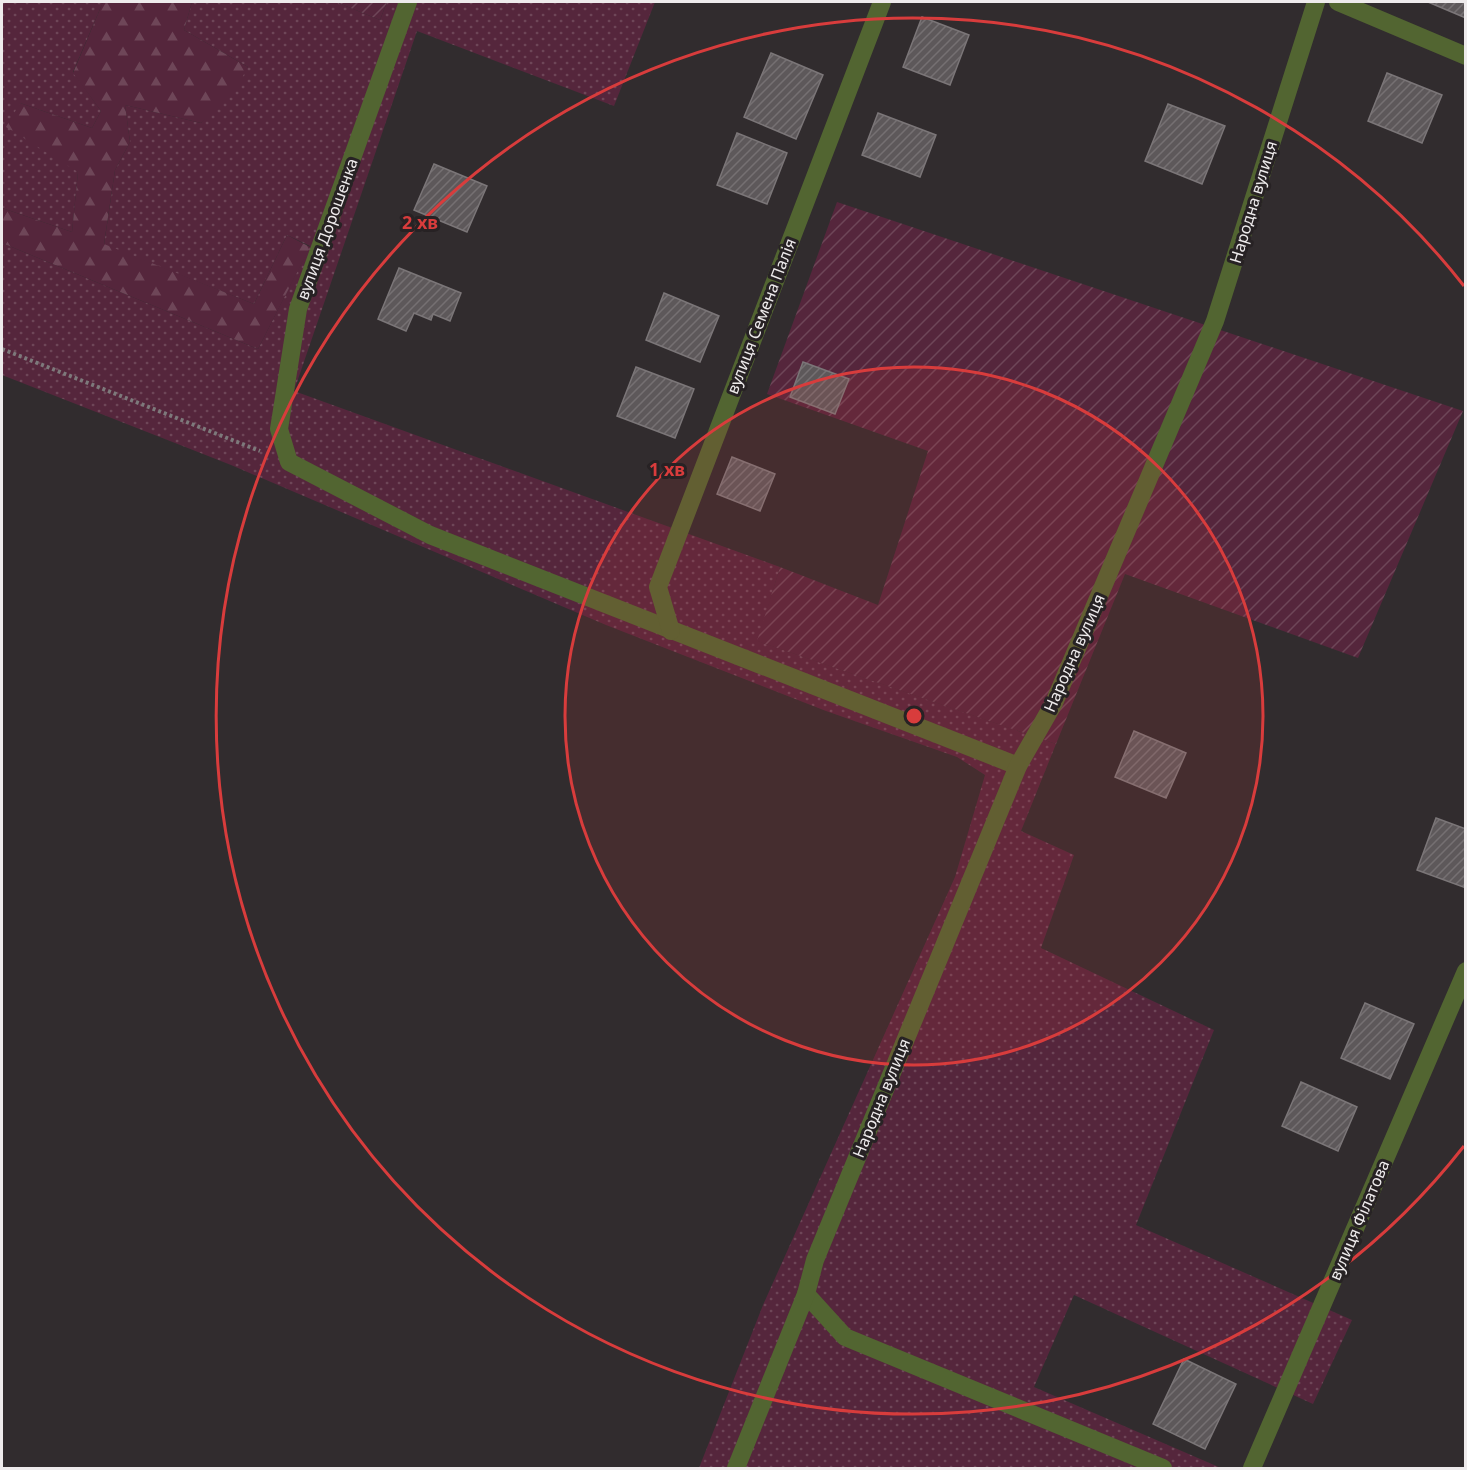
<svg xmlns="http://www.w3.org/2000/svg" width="1467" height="1470" viewBox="0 0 1467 1470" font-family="'Noto Sans',sans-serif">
  <defs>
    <pattern id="grass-dots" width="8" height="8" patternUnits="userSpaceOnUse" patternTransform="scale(1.5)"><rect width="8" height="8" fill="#55263c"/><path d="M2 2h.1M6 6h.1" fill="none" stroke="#6e4658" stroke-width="1.8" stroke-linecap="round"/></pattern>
    <pattern id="forest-firs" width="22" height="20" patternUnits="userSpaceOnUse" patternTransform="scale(1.5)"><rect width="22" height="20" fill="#55263c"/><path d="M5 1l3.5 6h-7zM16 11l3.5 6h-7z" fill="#6e4658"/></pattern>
    <pattern id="garden-furrows" width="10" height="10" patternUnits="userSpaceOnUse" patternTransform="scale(1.5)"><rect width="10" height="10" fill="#55263c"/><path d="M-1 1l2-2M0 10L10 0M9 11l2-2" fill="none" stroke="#6e4658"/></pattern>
    <pattern id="building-hatch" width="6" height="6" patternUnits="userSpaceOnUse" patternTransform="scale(1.5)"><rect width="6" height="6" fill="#5d585a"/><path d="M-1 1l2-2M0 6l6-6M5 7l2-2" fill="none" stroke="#757072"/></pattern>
  </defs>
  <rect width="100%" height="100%" fill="#312c2e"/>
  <g fill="url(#grass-dots)">
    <polygon points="2,2 103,2 73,72 101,111 92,128 20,103 78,172 72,232 2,208"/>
    <polygon points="192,2 336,2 380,20 387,2 655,2 614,106 417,31 294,391 780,567 758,641 1056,744 1021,831 1074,855 1041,948 1214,1030 1136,1225 1352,1320 1313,1404 1074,1295 1034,1387 1221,1468 699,1468 763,1305 955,877 985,775 957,757 826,711 606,625 231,465 2,375 2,243 258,349 310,246 287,235 254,304 104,245 115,170 130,142 125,105 201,123 248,67 184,30"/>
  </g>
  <polygon fill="url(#forest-firs)" points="103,2 192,2 184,30 248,67 234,92 201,123 125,105 130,142 115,170 104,244 254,304 287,235 310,247 258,349 2,243 2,208 72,232 78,172 6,127 20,103 92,128 101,111 73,73"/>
  <g fill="url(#garden-furrows)">
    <polygon points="336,2 387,2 380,20"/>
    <polygon points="837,202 1463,411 1358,658 1125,574 1056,744 757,641 780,567 878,605 928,451 767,394"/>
  </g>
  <g fill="url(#building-hatch)" stroke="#7b7678" stroke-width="1.5">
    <polygon points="1428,2 1466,2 1466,18"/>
    <polygon points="922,17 969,35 950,85 903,67"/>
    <polygon points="771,53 823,75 796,139 744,117"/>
    <polygon points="1387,73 1442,95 1422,143 1368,121"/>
    <polygon points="1168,104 1225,126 1202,184 1145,161"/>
    <polygon points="878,113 936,135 920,177 862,155"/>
    <polygon points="737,133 787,153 767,204 717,185"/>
    <polygon points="434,164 487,186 467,232 414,210"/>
    <polygon points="399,268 461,293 450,321 433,314 431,320 414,313 406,331 378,319"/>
    <polygon points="664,293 719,316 700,362 646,340"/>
    <polygon points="803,362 849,379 835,414 790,397"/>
    <polygon points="636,367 694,389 675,438 617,416"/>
    <polygon points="732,457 775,474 760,511 717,494"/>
    <polygon points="1134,731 1186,753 1166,798 1115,777"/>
    <polygon points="1436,818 1466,829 1466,888 1417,870"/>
    <polygon points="1365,1003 1414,1024 1390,1079 1341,1058"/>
    <polygon points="1301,1082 1357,1107 1338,1151 1282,1126"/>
    <polygon points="1184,1359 1236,1384 1205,1449 1153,1424"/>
  </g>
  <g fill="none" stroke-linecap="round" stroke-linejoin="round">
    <polyline stroke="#7d797b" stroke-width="4" stroke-dasharray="3 3" stroke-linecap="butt" points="2,349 260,451"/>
    <g stroke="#526531" stroke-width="18">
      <polyline points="408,2 298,309 279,429 289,462 430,535 1018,766"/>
      <polyline points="1338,2 1466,56"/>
      <polyline points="671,631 658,587 882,2"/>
      <polyline points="806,1294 845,1337 1163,1468"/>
      <polyline points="736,1468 806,1294 815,1260 1018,766 1054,703 1215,321 1316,2"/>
      <polyline points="1252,1468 1466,971"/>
    </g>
  </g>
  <circle cx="914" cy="716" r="349" fill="#d83c3c" fill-opacity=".12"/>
  <g fill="none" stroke="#d83c3c" stroke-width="3">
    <circle cx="914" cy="716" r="349"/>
    <path d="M1464 1146A698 698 0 1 1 1464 286"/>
  </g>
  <g text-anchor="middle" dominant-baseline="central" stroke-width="6" stroke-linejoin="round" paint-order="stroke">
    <g font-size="16" fill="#eeebec" stroke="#272224">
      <text transform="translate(1253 202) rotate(-73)">Народна вулиця</text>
      <text transform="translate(327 229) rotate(-70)">вулиця Дорошенка</text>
      <text transform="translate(761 316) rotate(-69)">вулиця Семена Палія</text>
      <text transform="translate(1074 653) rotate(-66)">Народна вулиця</text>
      <text transform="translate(881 1098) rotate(-68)">Народна вулиця</text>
      <text transform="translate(1359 1220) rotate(-67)">вулиця Філатова</text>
    </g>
  </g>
  <circle cx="914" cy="716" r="9" fill="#d83c3c" stroke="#272224" stroke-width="3"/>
  <g font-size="18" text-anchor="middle" font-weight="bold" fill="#d83c3c" stroke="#272224" stroke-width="6" stroke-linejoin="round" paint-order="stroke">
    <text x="420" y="229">2 хв</text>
    <text x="667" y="476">1 хв</text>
  </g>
  <rect width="1467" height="1470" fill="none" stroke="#eeebec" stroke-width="6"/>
</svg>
